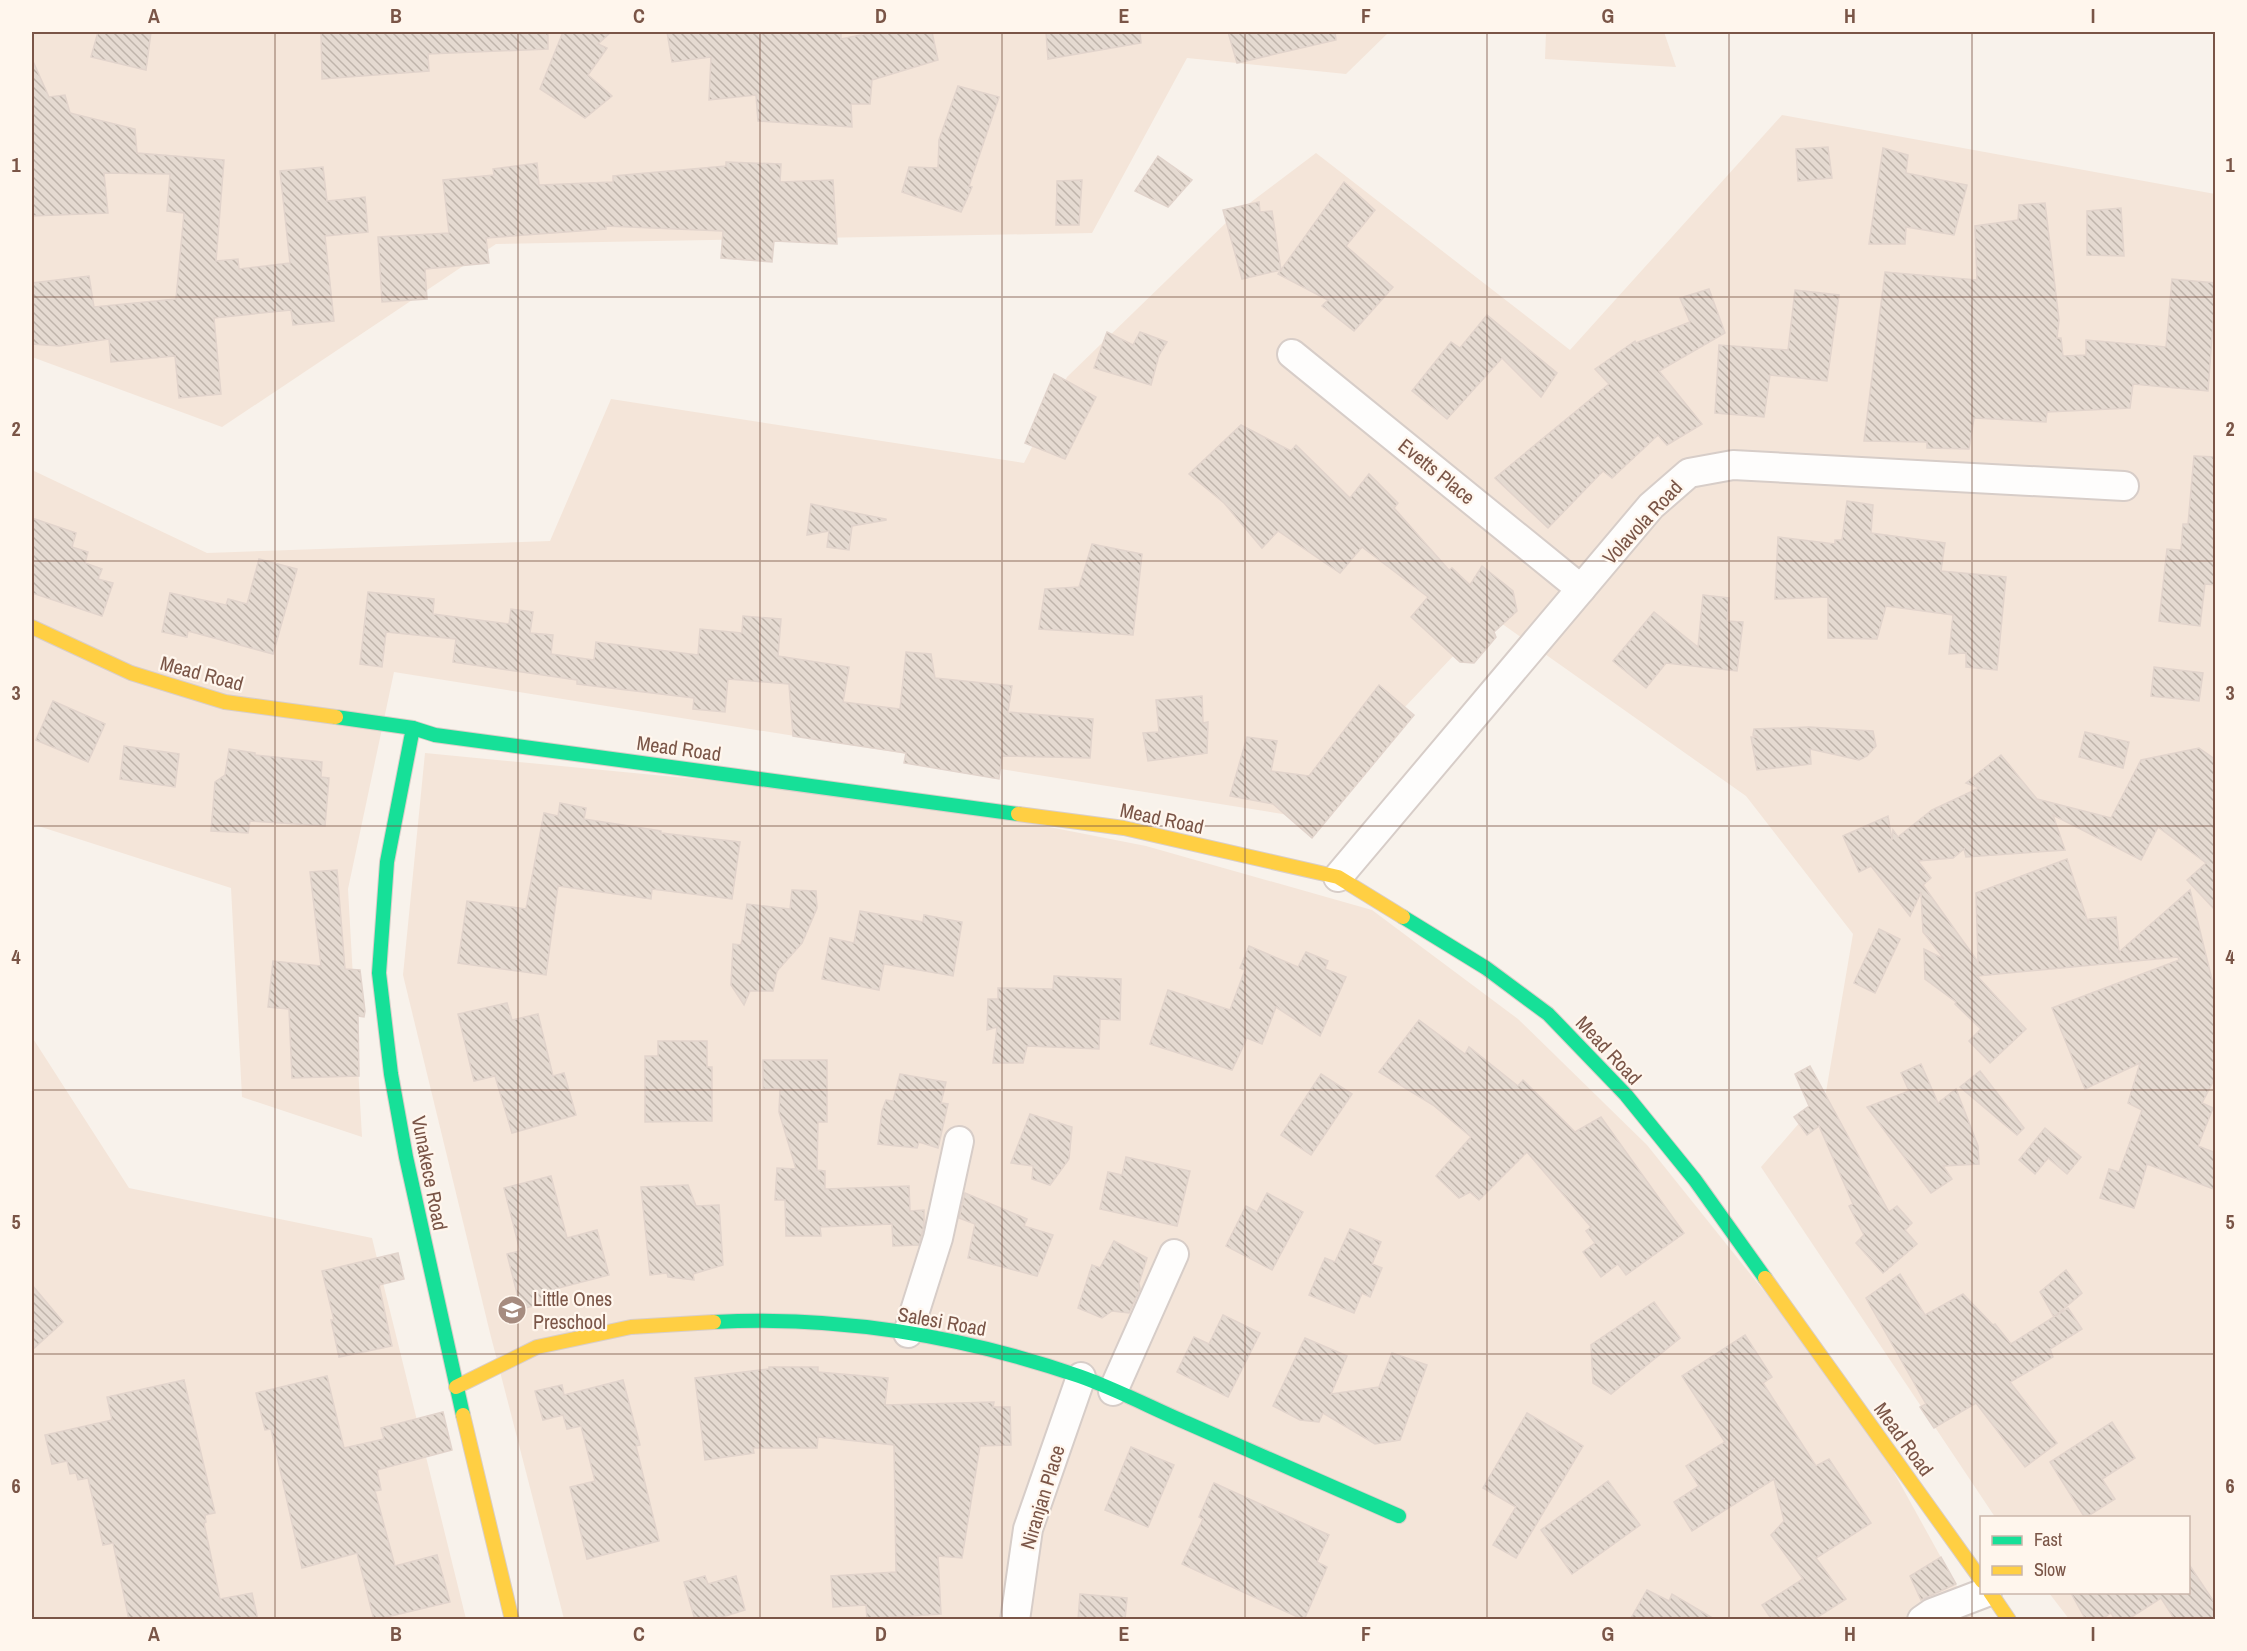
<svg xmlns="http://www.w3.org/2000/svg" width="2247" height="1651" viewBox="0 0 2247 1651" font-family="'Archivo Narrow',sans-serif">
  <defs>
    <pattern id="building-back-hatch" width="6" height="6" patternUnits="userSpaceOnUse" patternTransform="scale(1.5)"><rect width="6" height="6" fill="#e5dad1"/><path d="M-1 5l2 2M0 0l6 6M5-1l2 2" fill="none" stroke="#bfb4ab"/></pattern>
  </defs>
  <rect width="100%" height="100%" fill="#f8f2eb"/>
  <g fill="#f4e5d9">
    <polygon points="32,32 1389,32 1346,74 1187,58 1092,233 496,244 222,427 32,357"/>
    <polygon points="1546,32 1664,32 1676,67 1545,59"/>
    <polygon points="1782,115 2215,194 2215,1619 2069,1619 2049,1593 2188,1592 2188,1518 1995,1517 1761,1167 1826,1092 1853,934 1746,796 1491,616 1301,817 394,672 348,889 362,1137 242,1097 231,888 32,824 32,470 207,553 550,541 611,399 1024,463 1067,377 1235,214 1316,153 1570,350"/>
    <polygon points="425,753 906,799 1146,846 1372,910 1518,1019 1647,1145 1860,1411 1975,1619 564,1619 490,1333 403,975"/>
    <polygon points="32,1037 129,1188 372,1238 466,1619 32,1619"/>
  </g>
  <g fill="url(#building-back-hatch)" stroke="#e2d4cc" stroke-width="1.5">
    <polygon points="98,32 151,32 146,70 91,57"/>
    <polygon points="321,32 548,32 548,49 428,54 429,71 322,79"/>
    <polygon points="563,32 611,32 598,44 607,48 588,75 612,96 585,118 540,89"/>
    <polygon points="667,32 841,32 841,39 875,32 932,32 938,60 872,80 870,104 851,104 852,127 758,121 756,95 709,100 711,57 672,62"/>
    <polygon points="1046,32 1140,32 1141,43 1048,59"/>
    <polygon points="1228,32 1335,32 1336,40 1237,63"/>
    <polygon points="32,59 49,97 65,95 70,113 135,129 137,153 224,160 216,261 238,259 239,269 290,263 280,171 323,167 327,201 365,197 368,232 325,236 334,321 293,325 291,310 214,318 221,394 179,398 175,356 111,362 109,339 59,346 32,344 32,283 89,276 94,307 176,299 184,213 167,211 170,174 104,173 108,213 32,216"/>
    <polygon points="958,86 999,97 969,186 972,187 961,212 902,192 909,167 938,168 939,140"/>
    <polygon points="1828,147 1832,178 1798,181 1796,149"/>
    <polygon points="1883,148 1908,155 1906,173 1967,185 1954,235 1906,227 1905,244 1869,244"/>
    <polygon points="1158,156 1192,180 1168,207 1135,191"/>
    <polygon points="726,162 781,164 780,182 833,180 837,244 774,241 772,262 721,258 723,231 606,226 606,229 486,238 489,263 425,269 427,299 382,302 378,237 449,233 443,180 494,175 493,169 537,163 539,185 613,182 613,176 726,166"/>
    <polygon points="1082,180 1079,225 1056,225 1057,181"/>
    <polygon points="1344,182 1375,210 1346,246 1393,287 1354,331 1322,306 1328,300 1278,274 1281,270 1242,279 1223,210 1259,202 1260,212 1272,211 1281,270"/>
    <polygon points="2045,203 2059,320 2057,338 2061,338 2063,356 2086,355 2086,340 2166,347 2172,279 2216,283 2208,391 2133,384 2130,408 2047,412 2046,422 1974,418 1969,449 1927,448 1927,442 1864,441 1885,272 1977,280 1975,226 2018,220 2019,205"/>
    <polygon points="2121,208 2124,256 2087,255 2087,211"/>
    <polygon points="1709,289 1725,333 1659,371 1702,424 1667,445 1658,435 1612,478 1603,471 1548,528 1495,478 1609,384 1595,369 1635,341 1636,343 1690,322 1680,298"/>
    <polygon points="1795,290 1839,295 1827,381 1770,375 1764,417 1715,413 1719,345 1788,350"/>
    <polygon points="1487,315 1557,373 1541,397 1502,358 1447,419 1412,391 1451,342 1460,348"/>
    <polygon points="1107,332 1133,345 1140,332 1167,342 1159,355 1151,385 1094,368"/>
    <polygon points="1054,374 1096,397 1065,459 1025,443"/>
    <polygon points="1241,425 1291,451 1296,445 1350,498 1369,474 1398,503 1394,508 1449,570 1452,568 1470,585 1482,566 1513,591 1517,611 1494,632 1496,637 1474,663 1460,662 1411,617 1428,597 1362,547 1340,573 1278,531 1262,548 1224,503 1189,474"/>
    <polygon points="2194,456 2216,457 2216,585 2205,584 2200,626 2159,621 2167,549 2181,550 2183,524 2188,524"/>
    <polygon points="1847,501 1873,505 1871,533 1945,543 1941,571 2006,577 1997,670 1966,667 1966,653 1949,654 1953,615 1886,606 1877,639 1828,638 1828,597 1775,599 1778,537 1835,544 1835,540 1842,540"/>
    <polygon points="811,504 886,519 886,520 852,526 849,550 827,547 829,531 807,535"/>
    <polygon points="32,518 76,533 72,547 88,552 85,563 102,569 98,579 113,583 102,616 32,593"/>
    <polygon points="1092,544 1142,554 1133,635 1039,629 1045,589 1079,587"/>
    <polygon points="259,559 297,569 273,654 188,631 187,637 162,632 170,593 226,605 228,599 247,604"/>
    <polygon points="368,592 434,599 433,614 509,624 511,609 533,612 530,633 553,635 551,654 594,660 596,642 698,655 700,629 742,633 743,616 781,619 778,656 849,667 843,702 900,709 906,652 931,654 935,678 1012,686 1008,712 1093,719 1090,758 1002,756 999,779 904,763 906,753 793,736 789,684 728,679 725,712 693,709 694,698 577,684 577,680 453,662 456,639 386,632 382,667 360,664"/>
    <polygon points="1703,595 1729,598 1727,621 1743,622 1737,671 1666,663 1646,688 1613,661 1654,612 1698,647"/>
    <polygon points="2154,667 2203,673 2199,701 2151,696"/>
    <polygon points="1379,685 1414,715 1312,838 1273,804 1230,796 1247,737 1277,741 1271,771 1309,776"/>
    <polygon points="1202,696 1203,723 1208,722 1207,753 1148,761 1143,733 1159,732 1156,700"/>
    <polygon points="53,701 105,724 88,762 36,740"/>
    <polygon points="1809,727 1873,731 1876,746 1867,756 1859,760 1810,749 1811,764 1757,770 1751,737 1758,737 1753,735 1754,729"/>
    <polygon points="2085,732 2129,742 2123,768 2079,757"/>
    <polygon points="124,746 179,754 175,787 120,779"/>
    <polygon points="2199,748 2216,760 2216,911 2187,880 2206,863 2158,827 2141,860 2053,815 2065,850 1966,857 1964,849 1953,858 1918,861 1931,878 1923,885 1978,962 1976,893 2067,859 2088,922 2089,919 2116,917 2119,952 2190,890 2216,996 2216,1076 2202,1103 2213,1108 2198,1146 2216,1153 2216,1190 2147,1164 2134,1208 2100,1198 2109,1169 2119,1172 2142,1110 2128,1103 2140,1063 2085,1089 2052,1008 2179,960 2178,957 1977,976 2026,1029 1990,1063 1969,1041 1981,1029 1955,1004 1956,1002 1925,979 1924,949 1944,959 1923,932 1921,892 1910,916 1871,866 1859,872 1843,836 1888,816 1892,840 1893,830 1898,837 1932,810 1979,788 1966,783 2001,755 2037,799 2111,818 2141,760"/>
    <polygon points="229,749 255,753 255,755 322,762 321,777 329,778 325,826 250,821 248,833 211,831 215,782 225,775"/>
    <polygon points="560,803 586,808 584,819 661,831 661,833 740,842 732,899 652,889 651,899 558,886 546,975 458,963 467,901 526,909 544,813 558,816"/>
    <polygon points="337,870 345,969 360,970 365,1011 364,1017 358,1016 359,1076 292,1078 289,1009 268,1007 273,961 321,966 310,872"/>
    <polygon points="792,890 816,891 817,908 802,943 777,971 773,991 750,991 744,1005 731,985 733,944 741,945 747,904 790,909"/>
    <polygon points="860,911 923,922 924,915 962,922 953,976 884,964 879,990 822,979 830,938 854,943"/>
    <polygon points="1879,929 1900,939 1875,993 1854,983"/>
    <polygon points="1249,946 1298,967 1306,952 1328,961 1325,969 1346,977 1320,1036 1276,1007 1262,1044 1247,1038 1232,1070 1150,1044 1168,990 1230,1010 1245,970 1240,968"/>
    <polygon points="1054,976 1121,979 1120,1020 1100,1019 1099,1049 1027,1046 1023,1063 993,1063 997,1027 987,1030 988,999 998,999 998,988 1053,989"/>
    <polygon points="507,1003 512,1020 538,1014 553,1076 564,1073 576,1115 512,1133 495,1076 474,1081 458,1014"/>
    <polygon points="1419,1020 1465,1054 1469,1047 1518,1086 1523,1080 1575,1132 1601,1117 1684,1233 1626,1275 1618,1264 1601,1277 1583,1252 1595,1243 1586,1231 1591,1227 1527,1152 1479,1200 1470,1192 1459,1198 1436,1176 1471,1137 1433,1105 1379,1072"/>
    <polygon points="658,1041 707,1041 707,1067 712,1067 712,1121 645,1122 645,1056 658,1056"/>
    <polygon points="763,1060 827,1060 827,1122 818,1122 817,1170 825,1171 825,1189 909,1186 910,1211 924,1210 924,1225 919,1245 893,1246 892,1224 820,1227 821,1236 786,1236 785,1200 775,1200 777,1168 796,1169 779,1112 780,1089 763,1089"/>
    <polygon points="1921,1064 1938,1103 1956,1089 1978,1146 1979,1164 1943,1166 1952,1179 1931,1193 1867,1107 1909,1091 1901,1073"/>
    <polygon points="1810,1066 1889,1212 1897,1206 1912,1223 1905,1230 1917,1244 1883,1273 1856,1243 1864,1235 1849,1206 1853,1204 1819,1126 1807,1135 1794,1117 1809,1106 1795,1074"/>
    <polygon points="1980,1071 2024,1128 2017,1135 1960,1087"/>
    <polygon points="900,1074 946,1082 941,1103 948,1104 938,1148 919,1142 917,1148 878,1144 882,1111 886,1100 893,1101"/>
    <polygon points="1321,1074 1352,1094 1311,1155 1281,1135"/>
    <polygon points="1030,1114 1072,1127 1069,1159 1050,1185 1032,1179 1033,1166 1011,1163"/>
    <polygon points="2045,1128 2081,1157 2067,1174 2048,1158 2035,1174 2019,1160"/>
    <polygon points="1126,1157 1190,1171 1177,1226 1100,1209 1108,1172 1122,1175"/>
    <polygon points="551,1176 567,1238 597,1230 609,1275 547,1291 546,1303 521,1309 507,1254 520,1251 504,1188"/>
    <polygon points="688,1185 696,1206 719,1205 723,1265 693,1274 694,1280 668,1277 667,1273 650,1275 641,1187"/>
    <polygon points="965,1193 1027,1219 1024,1226 1053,1235 1037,1276 968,1258 975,1224 959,1218"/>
    <polygon points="1267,1193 1303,1212 1272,1270 1226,1246 1246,1206 1257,1212"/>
    <polygon points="1350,1229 1381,1242 1372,1264 1382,1268 1370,1297 1362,1293 1354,1313 1309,1295 1325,1258 1335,1262"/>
    <polygon points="1114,1241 1147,1258 1139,1283 1140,1289 1129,1313 1112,1311 1102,1318 1078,1308 1092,1265 1100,1268"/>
    <polygon points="398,1253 404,1279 379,1285 392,1346 339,1357 331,1320 334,1320 322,1271"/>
    <polygon points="2066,1270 2082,1293 2054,1317 2040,1292"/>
    <polygon points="1900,1274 1925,1315 1963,1294 1993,1325 1995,1324 2011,1344 2068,1308 2082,1329 2050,1349 2053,1357 2010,1382 2057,1443 2025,1467 1976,1403 1934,1428 1920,1407 1926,1404 1866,1298"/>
    <polygon points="32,1285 63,1322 32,1350"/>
    <polygon points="1654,1302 1680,1338 1611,1394 1593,1383 1591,1345"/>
    <polygon points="1223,1315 1260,1333 1228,1397 1177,1372 1194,1337 1209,1344"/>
    <polygon points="1745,1335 1772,1377 1763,1383 1816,1466 1829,1459 1871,1523 1816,1558 1846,1599 1813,1620 1772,1620 1762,1605 1803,1579 1771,1535 1784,1521 1774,1479 1692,1531 1674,1502 1699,1486 1686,1466 1725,1442 1682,1376"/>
    <polygon points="1305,1338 1347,1356 1331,1394 1379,1387 1392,1353 1427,1365 1400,1440 1375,1444 1323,1413 1319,1422 1300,1420 1273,1406"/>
    <polygon points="769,1367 818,1367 818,1372 888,1378 885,1405 994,1402 993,1407 1010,1407 1011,1445 980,1446 962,1558 938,1556 941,1614 867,1619 866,1605 833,1607 831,1576 896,1572 894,1445 818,1437 817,1448 753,1448 754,1453 705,1460 695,1378 769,1369"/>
    <polygon points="327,1376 344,1448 384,1439 381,1428 443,1412 452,1450 377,1470 381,1490 375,1491 395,1566 437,1555 450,1602 374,1620 357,1553 302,1568 271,1429 265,1430 256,1393"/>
    <polygon points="184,1380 215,1513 205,1515 206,1522 204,1523 220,1599 252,1593 258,1620 129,1620 113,1543 103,1545 88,1478 78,1480 76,1473 70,1474 67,1461 52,1464 45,1435 112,1420 107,1397"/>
    <polygon points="623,1380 640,1445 636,1446 659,1541 587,1559 570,1487 595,1481 581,1426 567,1429 563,1415 543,1420 535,1391 562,1385 564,1395"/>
    <polygon points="1527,1413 1583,1446 1516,1558 1493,1545 1516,1507 1483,1488"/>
    <polygon points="2112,1422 2135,1458 2102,1479 2115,1499 2085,1518 2050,1462"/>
    <polygon points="1131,1447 1174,1465 1148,1527 1105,1510"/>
    <polygon points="1608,1481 1640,1525 1572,1574 1541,1530"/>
    <polygon points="1214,1483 1329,1535 1317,1562 1327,1567 1304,1620 1182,1564 1203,1519 1199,1517"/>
    <polygon points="1941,1557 1956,1584 1921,1600 1910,1576"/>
    <polygon points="2188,1563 2216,1605 2216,1620 2175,1620 2161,1598 2127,1620 2115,1620 2111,1613 2100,1620 2086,1620 2071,1593 2188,1593"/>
    <polygon points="705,1576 708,1584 736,1576 745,1610 713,1620 695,1620 684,1582"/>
    <polygon points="1647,1590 1669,1601 1672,1594 1716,1620 1630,1620"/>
    <polygon points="1080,1594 1127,1598 1125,1620 1078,1620"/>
  </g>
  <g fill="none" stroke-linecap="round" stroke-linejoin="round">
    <g stroke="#d7cdc8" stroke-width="32">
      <g id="street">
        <polyline points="1292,354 1581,589"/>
        <polyline points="1338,877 1651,506 1689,473 1733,465 2124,486"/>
        <polyline points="908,1333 938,1238 959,1141"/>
        <polyline points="1113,1391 1174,1254"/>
        <polyline points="1015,1620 1028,1529 1081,1377"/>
        <polyline points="1922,1620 1932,1613 1987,1592"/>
      </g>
    </g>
    <g stroke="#d9cec8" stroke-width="16">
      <g id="fast">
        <polyline points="336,717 413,728 435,735 1018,814"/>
        <polyline points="413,728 387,862 379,973 391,1074 406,1157 463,1415"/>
        <polyline points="1403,917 1486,968 1548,1014 1626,1095 1695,1180 1765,1278"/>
        <path d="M714 1322C837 1315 963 1336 1079 1376 1116 1389 1152 1408 1187 1423 1258 1454 1328 1485 1399 1516"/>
      </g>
    </g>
    <g stroke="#d9cec8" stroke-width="16">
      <g id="slow">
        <polyline points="32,627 131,673 225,702 336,717"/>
        <polyline points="1018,814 1124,828 1338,877 1403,917"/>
        <polyline points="1765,1278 1982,1581"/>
        <polyline points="456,1387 537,1347 631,1327 714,1322"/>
        <polyline points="463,1415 512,1620"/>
        <polyline points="1990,1592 2009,1620"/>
      </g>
    </g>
    <use href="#street" stroke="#fefdfc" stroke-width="28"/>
    <use href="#fast" stroke="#16e098" stroke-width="14"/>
    <use href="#slow" stroke="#ffcf43" stroke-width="14"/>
  </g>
  <path fill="none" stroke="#7a5547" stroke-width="1.5" stroke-opacity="0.55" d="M275 32V1620M518 32V1620M760 32V1620M1002 32V1620M1245 32V1620M1487 32V1620M1729 32V1620M1972 32V1620M32 297H2216M32 561H2216M32 826H2216M32 1090H2216M32 1354H2216"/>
  <defs>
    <g id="school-disc" transform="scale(1.5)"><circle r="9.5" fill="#a68c80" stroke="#fff6ed"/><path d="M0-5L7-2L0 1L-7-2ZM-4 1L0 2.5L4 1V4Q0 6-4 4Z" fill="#fff"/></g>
  </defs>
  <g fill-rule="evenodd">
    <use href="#school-disc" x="512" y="1310"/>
  </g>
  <g text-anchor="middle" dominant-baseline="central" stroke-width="4.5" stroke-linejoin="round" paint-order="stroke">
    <g font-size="20" fill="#7a5547" stroke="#fff6ed">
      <text transform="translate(1437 471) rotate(39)">Evetts Place</text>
      <text transform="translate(1642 522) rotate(-47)">Volavola Road</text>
      <text transform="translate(202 673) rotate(15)">Mead Road</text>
      <text transform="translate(679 748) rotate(8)">Mead Road</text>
      <text transform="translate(1162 818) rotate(12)">Mead Road</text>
      <text transform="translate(1609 1050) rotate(47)">Mead Road</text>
      <text transform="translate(430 1173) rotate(79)">Vunakece Road</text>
      <text transform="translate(942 1321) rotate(10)">Salesi Road</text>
      <text transform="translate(1904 1439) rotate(54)">Mead Road</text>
      <text transform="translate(1042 1497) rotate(-73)">Niranjan Place</text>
    </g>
    <g font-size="20" fill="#7a5547" stroke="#fff6ed" text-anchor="start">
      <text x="533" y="1298">Little Ones<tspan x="533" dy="23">Preschool</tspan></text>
    </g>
  </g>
  <rect width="2247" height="1651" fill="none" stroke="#fff6ed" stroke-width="66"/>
  <rect x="1980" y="1516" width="210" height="78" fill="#fff6ed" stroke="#cab6ab" stroke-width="1.5"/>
  <rect x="1992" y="1536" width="30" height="9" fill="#16e098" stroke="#cab6ab" stroke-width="1.5"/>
  <text x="2034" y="1546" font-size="18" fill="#7a5547">Fast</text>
  <rect x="1992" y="1566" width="30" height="9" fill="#ffcf43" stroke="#cab6ab" stroke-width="1.5"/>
  <text x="2034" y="1576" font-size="18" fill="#7a5547">Slow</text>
  <rect x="33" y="33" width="2181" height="1585" fill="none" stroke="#7a5547" stroke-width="2"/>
  <g font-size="20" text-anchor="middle" font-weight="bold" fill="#7a5547">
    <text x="154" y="23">A</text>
    <text x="396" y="23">B</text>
    <text x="639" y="23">C</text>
    <text x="881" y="23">D</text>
    <text x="1124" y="23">E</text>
    <text x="1366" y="23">F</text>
    <text x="1608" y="23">G</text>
    <text x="1850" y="23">H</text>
    <text x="2093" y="23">I</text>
    <text x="16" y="172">1</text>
    <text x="2230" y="172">1</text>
    <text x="16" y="436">2</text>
    <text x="2230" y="436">2</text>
    <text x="16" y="700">3</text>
    <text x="2230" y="700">3</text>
    <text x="16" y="964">4</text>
    <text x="2230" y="964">4</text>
    <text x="16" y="1229">5</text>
    <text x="2230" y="1229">5</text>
    <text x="16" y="1493">6</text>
    <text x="2230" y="1493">6</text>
    <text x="154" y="1641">A</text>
    <text x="396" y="1641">B</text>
    <text x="639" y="1641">C</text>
    <text x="881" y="1641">D</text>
    <text x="1124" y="1641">E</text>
    <text x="1366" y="1641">F</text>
    <text x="1608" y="1641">G</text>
    <text x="1850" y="1641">H</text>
    <text x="2093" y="1641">I</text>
  </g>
</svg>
